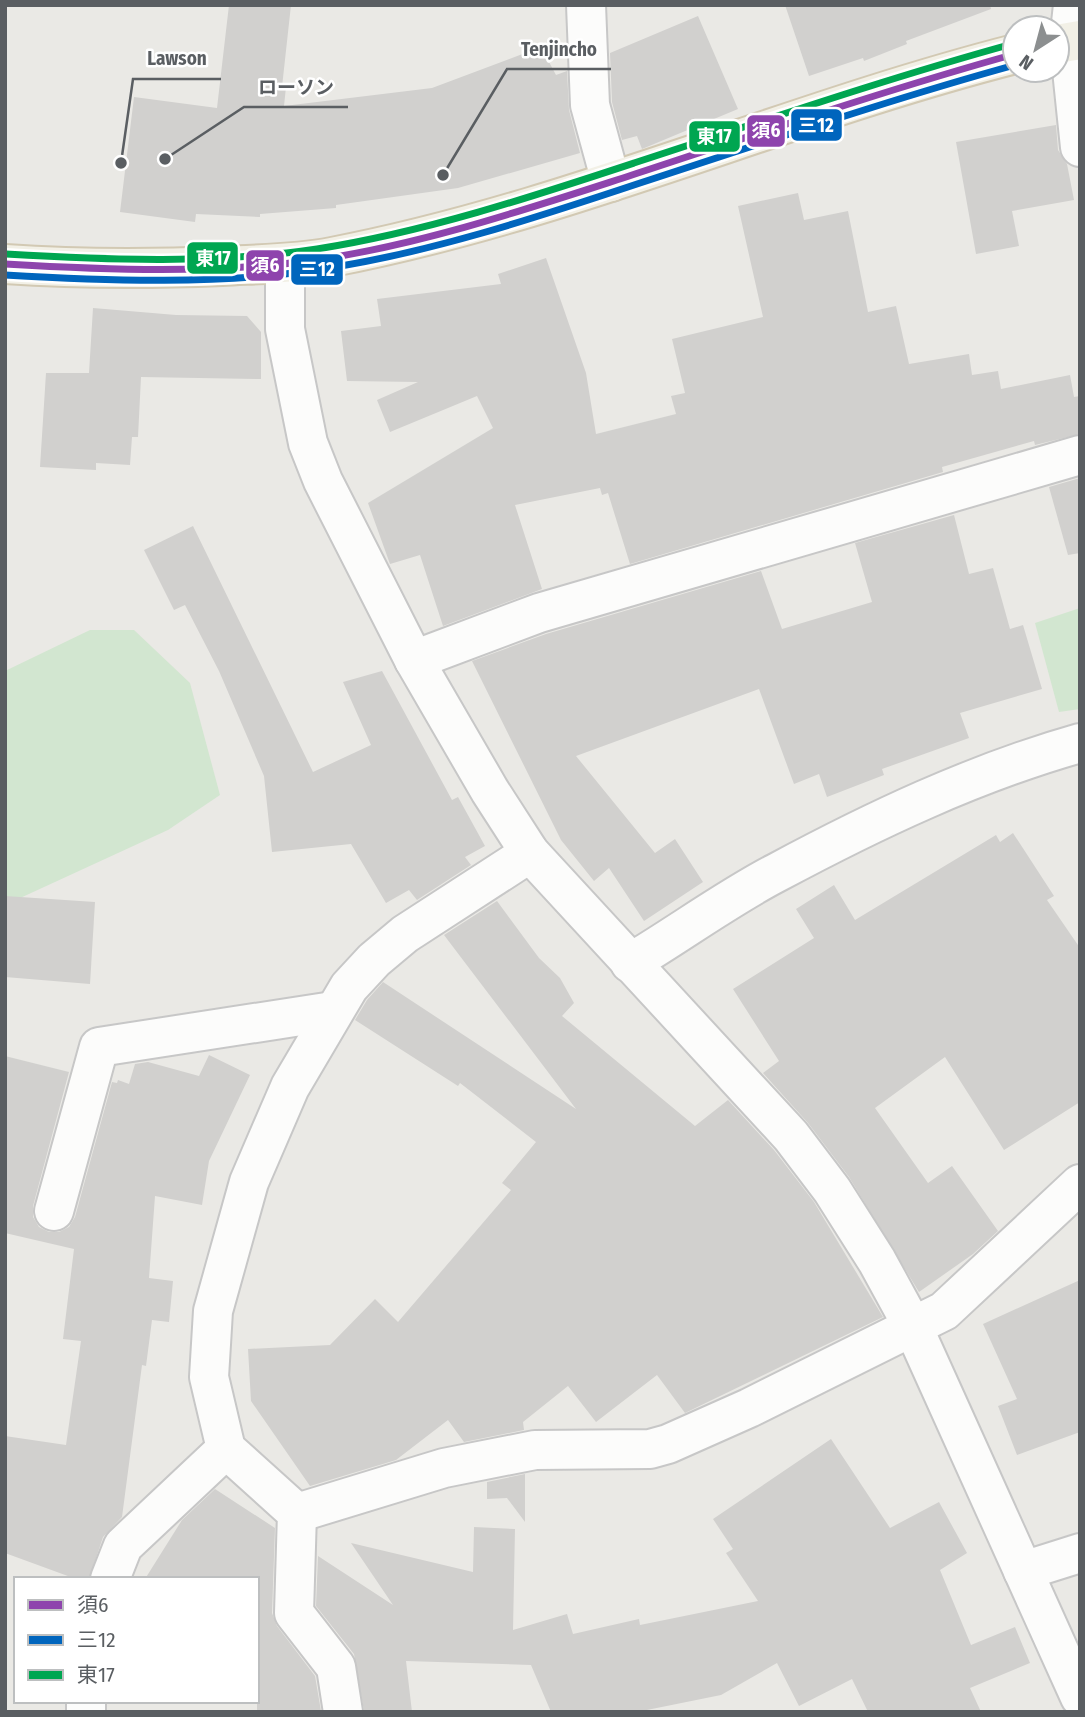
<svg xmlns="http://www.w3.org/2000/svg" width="1085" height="1717" viewBox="0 0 1085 1717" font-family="'Fira Sans Condensed','Noto Sans JP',sans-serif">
  <rect width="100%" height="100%" fill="#eae9e5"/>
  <g fill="#d2e6d0">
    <polygon points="1080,608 1080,709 1059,712 1035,623"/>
    <polygon points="90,630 134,630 190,683 220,795 168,830 5,905 5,671"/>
  </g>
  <g fill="#d1d0ce">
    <polygon points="229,5 291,5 282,87 286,87 284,106 432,88 541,47 556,75 567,71 569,110 580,153 458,188 336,205 336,208 260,214 260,217 196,214 195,222 120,212 134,97 217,108"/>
    <polygon points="785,5 990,5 991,9 906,41 907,44 864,61 863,58 809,76"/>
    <polygon points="698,16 738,109 642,149 637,136 622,140 612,102 610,53"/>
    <polygon points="1056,125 1058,150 1067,164 1074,200 1012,211 1019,246 976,254 956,142"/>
    <polygon points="798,193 804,220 848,211 868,312 896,306 909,364 969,354 972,375 998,371 1001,389 1070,375 1074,397 1080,396 1080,434 1035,445 1034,441 942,467 943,472 630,564 608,493 602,495 600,488 515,505 542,589 443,626 420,555 390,564 368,503 493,428 477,396 390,432 377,400 418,382 347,381 341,331 381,326 377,299 501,284 498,274 546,258 586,373 596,434 676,414 671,396 685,393 672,339 763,317 738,206"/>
    <polygon points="93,308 176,315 247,316 261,332 261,379 141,377 138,437 132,437 130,465 96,463 96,470 40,467 46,373 89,373"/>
    <polygon points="1080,478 1080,553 1068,555 1049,487"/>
    <polygon points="954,515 969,574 993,568 1010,629 1023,625 1042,689 960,713 969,738 882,769 884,775 827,797 819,774 794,784 759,689 576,756 655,853 675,839 703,882 644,921 609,868 594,881 561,840 472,661 546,634 761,571 782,629 872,602 855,543"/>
    <polygon points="193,526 313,772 371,745 343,682 382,671 452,800 458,797 485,846 465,857 471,865 417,900 409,890 386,903 351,844 272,852 264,776 219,671 185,605 174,610 144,550"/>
    <polygon points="1013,833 1054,896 1047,900 1080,948 1080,1102 1004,1150 945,1057 875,1108 928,1183 952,1166 998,1231 973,1254 919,1292 849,1177 808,1123 763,1073 779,1061 733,989 814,938 796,909 834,885 855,920 996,835 1000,842"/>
    <polygon points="5,896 95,902 90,984 5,977"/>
    <polygon points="497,901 539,958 560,978 574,1003 562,1016 695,1126 728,1100 774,1150 814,1202 883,1317 685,1413 657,1375 596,1422 568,1386 523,1422 524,1430 464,1442 448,1420 396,1460 310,1486 251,1401 248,1349 330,1345 375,1299 398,1322 511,1190 502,1183 536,1142 460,1083 458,1086 355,1020 367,1000 383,982 576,1109 444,935"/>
    <polygon points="209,1055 250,1075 209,1161 202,1205 155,1196 149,1278 173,1281 169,1322 152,1320 146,1366 142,1365 122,1517 103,1537 89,1579 76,1579 5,1553 5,1436 66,1445 81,1341 63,1339 74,1249 5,1233 5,1056 69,1072 33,1206 33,1217 39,1227 49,1232 59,1232 69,1227 75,1217 112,1082 117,1083 118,1080 129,1084 135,1064 148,1062 199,1076"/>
    <polygon points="1080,1280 1080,1432 1017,1455 998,1406 1017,1399 983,1324"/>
    <polygon points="831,1439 890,1528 939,1502 967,1553 940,1570 971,1645 1015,1627 1030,1663 970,1688 981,1712 868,1712 852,1679 799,1706 777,1663 721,1695 637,1712 551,1712 531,1665 406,1661 412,1712 364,1711 354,1654 316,1606 318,1556 393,1605 351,1543 473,1572 474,1527 515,1529 513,1630 567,1614 573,1634 639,1619 640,1625 758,1601 726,1553 733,1549 713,1519"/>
    <polygon points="525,1474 525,1522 507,1498 487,1499 487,1482"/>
    <polygon points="215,1489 275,1528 272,1613 277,1626 315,1676 321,1711 257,1712 257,1579 145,1579 182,1520"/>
  </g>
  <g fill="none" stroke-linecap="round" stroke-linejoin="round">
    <g stroke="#c7c7c7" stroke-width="42">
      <g id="minor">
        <polyline points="586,5 590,105 611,182"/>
        <polyline points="1073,5 1069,41 1080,147"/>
        <polyline points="414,660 539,613 1080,455"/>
        <path d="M630 963C679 934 726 899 776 873 873 821 974 773 1080 743"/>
        <polyline points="54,1211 99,1047 333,1011"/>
        <polyline points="297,1513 444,1468 535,1450 650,1449 668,1444 749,1408 944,1311 1080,1184"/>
        <polyline points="1023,1571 1080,1553"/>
        <polyline points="110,1579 123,1546 226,1449"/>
        <polyline points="86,1712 86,1701"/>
        <polyline points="343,1712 336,1667 294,1613 297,1513 226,1449 209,1377 213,1311 249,1182 290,1087 349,987 374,960 405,934 530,853"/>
      </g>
    </g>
    <g stroke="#c7c7c7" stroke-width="42">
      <polyline id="tertiary" points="285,263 285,329 308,443 323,481 414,660 490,791 530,853 791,1136 832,1190 877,1261 913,1327 1080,1697"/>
    </g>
    <g stroke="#d2c9b3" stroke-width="42">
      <g id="primary">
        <polyline points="1057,44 1080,40"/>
        <path d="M5 264C78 269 149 269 222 266 259 264 296 264 332 257 566 212 785 113 1015 54"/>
      </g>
    </g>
    <use href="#minor" stroke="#fcfcfb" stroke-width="38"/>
    <use href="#tertiary" stroke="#fcfcfb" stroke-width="38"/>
    <use href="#primary" stroke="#f2f0e6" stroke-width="38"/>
    <g stroke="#fff" stroke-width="12">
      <path id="bus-1" d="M5 264C107 270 215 274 316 260 424 244 530 208 632 175 760 133 886 90 1015 54"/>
    </g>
    <g stroke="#fff" stroke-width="12">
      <path id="bus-2" d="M5 275C105 281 223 285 322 269 429 253 535 218 637 184 763 143 888 100 1015 65"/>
    </g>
    <g stroke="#fff" stroke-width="12">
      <path id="bus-3" d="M6 254C106 260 218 264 317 249 425 232 531 197 634 163 760 122 885 79 1012 44"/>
    </g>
    <use href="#bus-1" stroke="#8e44ad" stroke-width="7"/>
    <use href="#bus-2" stroke="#0065bd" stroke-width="7"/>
    <use href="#bus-3" stroke="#00a651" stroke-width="7"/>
  </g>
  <path fill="none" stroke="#5a5e62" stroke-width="2.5" d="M443 175L507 69H611M121 163L133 79H221M165 159L244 107H348"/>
  <g fill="#5a5e62" stroke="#fff" stroke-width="2.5">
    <circle cx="443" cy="175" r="7"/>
    <circle cx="121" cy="163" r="7"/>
    <circle cx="165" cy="159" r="7"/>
  </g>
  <g font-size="19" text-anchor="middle" font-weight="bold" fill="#5a5e62" stroke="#fff" stroke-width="5" stroke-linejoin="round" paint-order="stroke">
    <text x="559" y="56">Tenjincho</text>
    <text x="177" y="65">Lawson</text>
    <text x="296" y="94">ローソン</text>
  </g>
  <g stroke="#fff" stroke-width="2.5">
    <rect x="790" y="108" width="53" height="34" rx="7" fill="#0065bd"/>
    <rect x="746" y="114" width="40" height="34" rx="7" fill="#8e44ad"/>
    <rect x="688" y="120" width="53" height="33" rx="7" fill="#00a651"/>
    <rect x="186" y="241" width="53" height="34" rx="7" fill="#00a651"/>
    <rect x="245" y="249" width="40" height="33" rx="7" fill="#8e44ad"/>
    <rect x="290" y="253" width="54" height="33" rx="7" fill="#0065bd"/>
  </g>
  <g font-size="19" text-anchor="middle" font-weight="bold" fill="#fff">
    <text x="816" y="132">三12</text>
    <text x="766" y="137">須6</text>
    <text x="714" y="143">東17</text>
    <text x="213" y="265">東17</text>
    <text x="265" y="272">須6</text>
    <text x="317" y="276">三12</text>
  </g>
  <rect width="1085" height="1717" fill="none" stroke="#5a5e62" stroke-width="14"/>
  <rect x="14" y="1577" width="245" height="126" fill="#ffffff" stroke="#bdbfc0" stroke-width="2"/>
  <rect x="28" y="1600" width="35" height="10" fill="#8e44ad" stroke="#bdbfc0" stroke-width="2"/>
  <text x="77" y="1612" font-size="21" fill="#5a5e62">須6</text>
  <rect x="28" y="1635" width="35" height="10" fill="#0065bd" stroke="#bdbfc0" stroke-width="2"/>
  <text x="77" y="1647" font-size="21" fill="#5a5e62">三12</text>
  <rect x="28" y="1670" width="35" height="10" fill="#00a651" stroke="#bdbfc0" stroke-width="2"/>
  <text x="77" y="1682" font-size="21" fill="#5a5e62">東17</text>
  <g transform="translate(1036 49) rotate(216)"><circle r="33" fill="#ffffff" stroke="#bdbfc0" stroke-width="2"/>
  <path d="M0-5L12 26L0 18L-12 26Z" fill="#8c8f90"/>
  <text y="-10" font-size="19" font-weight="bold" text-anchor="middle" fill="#5a5e62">N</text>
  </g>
</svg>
